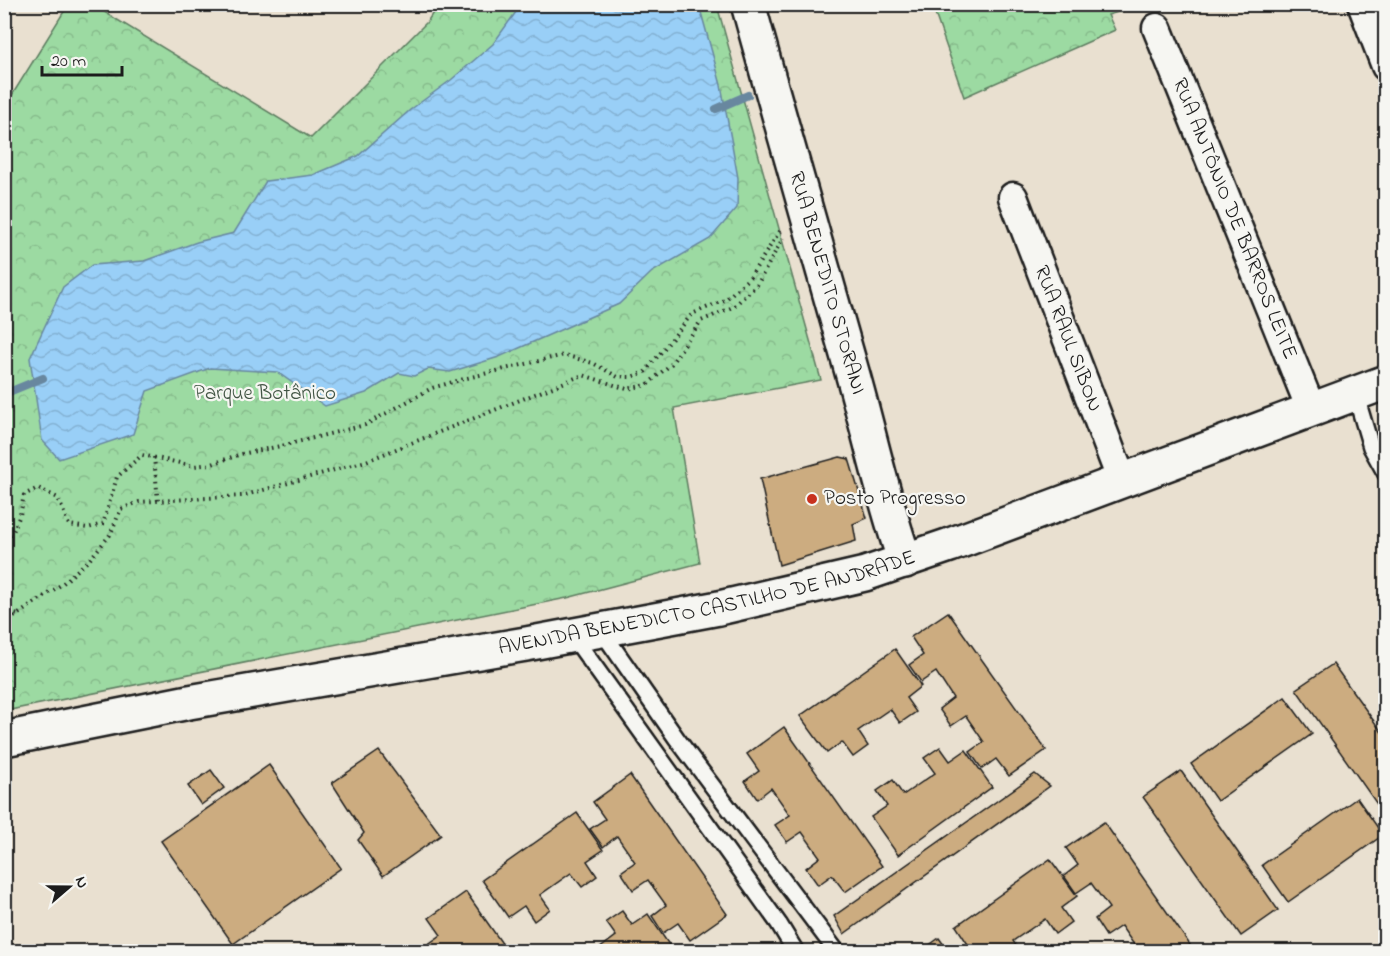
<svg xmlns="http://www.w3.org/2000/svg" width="1390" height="956" viewBox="0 0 1390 956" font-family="'Indie Flower',sans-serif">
  <defs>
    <pattern id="park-crowns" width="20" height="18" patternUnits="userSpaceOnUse" patternTransform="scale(1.5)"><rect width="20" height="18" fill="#9cdaa2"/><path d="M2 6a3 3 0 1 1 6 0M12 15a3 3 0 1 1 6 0" fill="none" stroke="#86ba8b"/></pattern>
    <pattern id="water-waves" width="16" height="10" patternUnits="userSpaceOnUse" patternTransform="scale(1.5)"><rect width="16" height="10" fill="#99cff7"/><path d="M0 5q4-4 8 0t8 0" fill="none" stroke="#83b1d3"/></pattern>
  </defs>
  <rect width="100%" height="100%" fill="#e9e0d0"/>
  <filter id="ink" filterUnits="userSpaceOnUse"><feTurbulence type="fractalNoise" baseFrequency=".0167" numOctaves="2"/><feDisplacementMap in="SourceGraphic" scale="12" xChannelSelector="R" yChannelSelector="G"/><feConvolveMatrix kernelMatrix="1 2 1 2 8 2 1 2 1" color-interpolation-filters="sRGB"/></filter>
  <g filter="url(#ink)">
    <g fill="url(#park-crowns)" stroke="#5c7b5f" stroke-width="1.5">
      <polygon points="68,5 93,5 311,138 427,22 438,5 717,5 821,380 674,408 700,563 567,598 5,711 4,108"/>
      <polygon points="932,5 932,4 1142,5 1108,15 1115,30 964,97"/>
    </g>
    <polygon fill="url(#water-waves)" stroke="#67879f" stroke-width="1.5" points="521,5 699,5 721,85 731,139 738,178 737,208 710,239 652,272 619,304 499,357 450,372 428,369 414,376 399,373 366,393 325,406 277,372 210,368 147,391 133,434 59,459 42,440 30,358 63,287 92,265 144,261 197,242 234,233 266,181 313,175 358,156 410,110 451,80 493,44"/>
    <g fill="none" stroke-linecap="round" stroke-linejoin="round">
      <g stroke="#67879f" stroke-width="8">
        <polyline points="716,109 748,95"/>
        <polyline points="4,394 43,378"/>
      </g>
    </g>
    <g fill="#ccac80" stroke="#1c1c1c" stroke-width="1.5">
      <polygon points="840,457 849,459 867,518 853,524 856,541 779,565 760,479"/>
      <polygon points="948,612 1046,750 1009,776 996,759 982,769 970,752 984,742 966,716 951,726 939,709 953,698 936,672 921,682 909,665 923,655 911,637"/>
      <polygon points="895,649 921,686 906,698 916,712 900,723 890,709 858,731 868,746 853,757 842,742 827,753 800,716"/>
      <polygon points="1333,664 1386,738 1386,817 1296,689"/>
      <polygon points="1285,697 1312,734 1217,801 1191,764"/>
      <polygon points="784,727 882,866 845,892 832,875 818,885 806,868 820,857 802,832 787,842 775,825 790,815 771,788 757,799 745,781 759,771 747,754"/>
      <polygon points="940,747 950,761 966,750 992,787 898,855 871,817 887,806 877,791 893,780 903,795 935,773 924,758"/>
      <polygon points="379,751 441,835 383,876 358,840 364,833 332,783"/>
      <polygon points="269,765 341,868 233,944 161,841"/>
      <polygon points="211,770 224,788 201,805 188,786"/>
      <polygon points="1181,771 1278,910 1241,936 1143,797"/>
      <polygon points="1035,774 1050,786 844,934 834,916"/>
      <polygon points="630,775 727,914 690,940 678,923 663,933 652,916 666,905 648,880 633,890 621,872 635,862 617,836 603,847 590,829 605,819 593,802"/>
      <polygon points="1357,798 1383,835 1288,902 1262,865"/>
      <polygon points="577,813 603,850 587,861 597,876 582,887 571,873 540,895 550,909 534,921 524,906 508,917 482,880"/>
      <polygon points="1104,822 1195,952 1139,952 1121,926 1106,936 1095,919 1109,908 1091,883 1076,893 1064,876 1078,865 1066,848"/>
      <polygon points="1050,859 1077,896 1061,908 1071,922 1055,934 1045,919 1013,941 1020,952 973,952 956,926"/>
      <polygon points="466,892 508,952 431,952 427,945 441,935 429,918"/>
      <polygon points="622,911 632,925 648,914 674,952 595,952 616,936 606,922"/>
      <polygon points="939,938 949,952 920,952"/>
    </g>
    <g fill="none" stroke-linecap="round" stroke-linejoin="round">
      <g stroke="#1c1c1c" stroke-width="20">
        <g id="service">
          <polyline points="1355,393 1371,447 1386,474"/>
          <polyline points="601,630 677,739 837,952"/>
          <polyline points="572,635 779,924 796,952"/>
        </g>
      </g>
      <g stroke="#1c1c1c" stroke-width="33">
        <g id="minor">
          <polyline points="1362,4 1386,66"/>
          <path id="s1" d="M1157 28 1311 409"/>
          <path id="s2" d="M1013 197 1122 481"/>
        </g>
      </g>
      <g stroke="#1c1c1c" stroke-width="38">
        <g id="secondary">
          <path id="s3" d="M748 4C782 127 817 250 852 372 870 435 883 499 905 561"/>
          <path id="s4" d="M4 739 189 702 526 644 719 608 865 574 950 545 1386 382"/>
        </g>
      </g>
      <g stroke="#1c1c1c" stroke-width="4" stroke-dasharray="1.5 4.5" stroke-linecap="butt">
        <polyline points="154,457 158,501"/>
        <polyline points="4,536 12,534 20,515 24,495 38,488 58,498 69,525 88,528 103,524 117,477 142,455 194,466 212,464 241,454 281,446 365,425 432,388 467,378 564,355 593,363 618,377 631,377 645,372 692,314 725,300 750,277 780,231"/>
        <polyline points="4,611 18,615"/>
        <polyline points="4,624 62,584 90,559 110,535 121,509 139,502 242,496 366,461 583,375 627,389 647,385 671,364 701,321 733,307 757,285 783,238"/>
      </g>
      <use href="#service" stroke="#f6f6f2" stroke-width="15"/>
      <use href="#minor" stroke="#f6f6f2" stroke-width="28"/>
      <use href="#secondary" stroke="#f6f6f2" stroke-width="33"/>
    </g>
  </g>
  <circle fill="#c8321e" stroke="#f6f6f2" stroke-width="2" cx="812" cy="499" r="6"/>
  <g text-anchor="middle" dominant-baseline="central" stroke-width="4.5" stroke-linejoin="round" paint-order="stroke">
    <g font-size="21" fill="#1c1c1c" stroke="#f6f6f2">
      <text stroke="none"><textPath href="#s1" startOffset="206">RUA ANTÔNIO DE BARROS LEITE</textPath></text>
      <text stroke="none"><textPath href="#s3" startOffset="290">RUA BENEDITO STORANI</textPath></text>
      <text stroke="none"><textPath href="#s2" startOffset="152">RUA RAUL SIBON</textPath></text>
      <text stroke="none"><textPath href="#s4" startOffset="716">AVENIDA BENEDICTO CASTILHO DE ANDRADE</textPath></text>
    </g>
    <g font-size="21" fill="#425544" stroke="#f6f6f2">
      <text x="265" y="394">Parque Botânico</text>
    </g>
    <g font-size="21" fill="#1c1c1c" stroke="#f6f6f2" text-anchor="start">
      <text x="824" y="499">Posto Progresso</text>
    </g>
  </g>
  <rect width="1390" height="956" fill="none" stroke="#f6f6f2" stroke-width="24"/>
  <rect x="12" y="12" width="1366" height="932" fill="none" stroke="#1c1c1c" stroke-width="2" filter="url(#ink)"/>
  <g transform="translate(69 887) rotate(70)" stroke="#f6f6f2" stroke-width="4.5" paint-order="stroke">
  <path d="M0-4.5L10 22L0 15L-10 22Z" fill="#1c1c1c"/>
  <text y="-9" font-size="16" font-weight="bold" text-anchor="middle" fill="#1c1c1c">N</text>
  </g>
  <path d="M42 66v9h80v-9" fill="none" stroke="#1c1c1c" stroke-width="3"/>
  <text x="51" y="66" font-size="18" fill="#1c1c1c" stroke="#f6f6f2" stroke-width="4.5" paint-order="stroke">20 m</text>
</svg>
